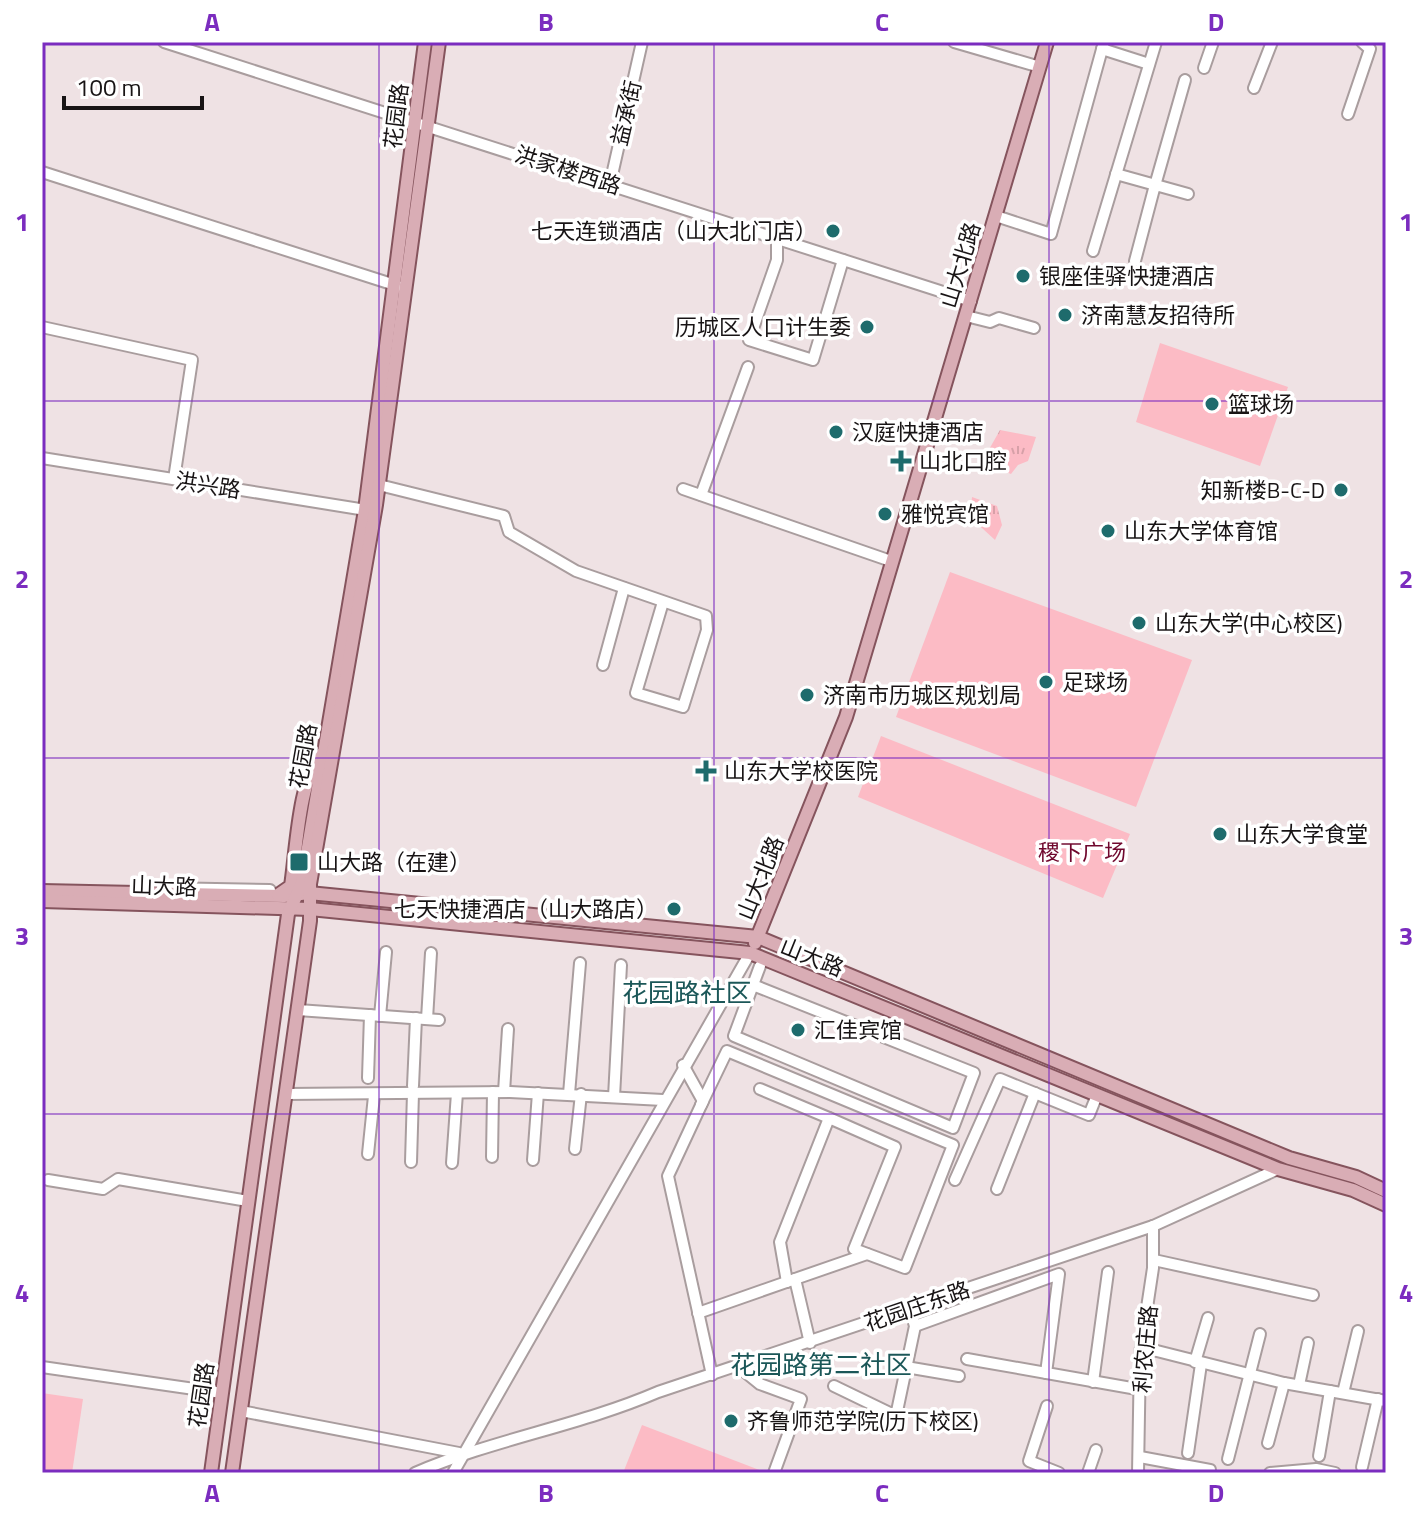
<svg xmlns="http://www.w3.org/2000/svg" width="1428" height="1515" viewBox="0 0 1428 1515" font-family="'Titillium Web','Noto Sans SC',sans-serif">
  <defs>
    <pattern id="grass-tufts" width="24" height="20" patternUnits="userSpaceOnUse" patternTransform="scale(2)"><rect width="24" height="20" fill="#fcbbc5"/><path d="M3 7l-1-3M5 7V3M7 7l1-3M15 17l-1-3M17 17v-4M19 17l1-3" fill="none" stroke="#d7a0a8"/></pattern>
  </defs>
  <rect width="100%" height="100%" fill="#efe2e4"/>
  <g fill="url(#grass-tufts)">
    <polygon points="1000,430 1036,437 1028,461 1018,465 1011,474 988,465 987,453"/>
    <polygon points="972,497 997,506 1002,525 995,540 970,517"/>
  </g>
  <g fill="#fcbbc5">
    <polygon points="1160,343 1288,387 1260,466 1136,422"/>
    <polygon points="950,572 1192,660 1136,807 896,717"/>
    <polygon points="881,736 1130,834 1103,898 858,797"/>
    <polygon points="42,1393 83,1399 72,1473 42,1473"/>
    <polygon points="642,1425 767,1473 623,1473"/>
  </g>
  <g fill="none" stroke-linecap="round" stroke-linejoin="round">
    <g stroke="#a99d9e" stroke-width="14">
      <g id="minor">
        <polyline points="164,42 971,301"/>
        <polyline points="954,42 1040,67"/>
        <polyline points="1102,49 1149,64"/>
        <polyline points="1204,68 1213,42"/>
        <polyline points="1254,88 1272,42"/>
        <polyline points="1348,114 1370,49 1362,42"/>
        <polyline points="42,172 398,286"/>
        <polyline points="1116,174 1188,194"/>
        <polyline points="610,184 642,42"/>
        <polyline points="1154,189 1185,80"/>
        <polyline points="996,216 1051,234 1104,42"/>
        <polyline points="777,238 777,260 749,340 813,360 843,260"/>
        <polyline points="1093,251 1156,42"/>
        <polyline points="1135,261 1155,185"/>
        <polyline points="966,316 990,322 999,318 1034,328"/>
        <polyline points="42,327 192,360 174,479"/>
        <polyline points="42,458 372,511"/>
        <polyline points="379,485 504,516 509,532 576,571 706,616 707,630 683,707 636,693 663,602"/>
        <polyline points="683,489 888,560"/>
        <polyline points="701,495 748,367"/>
        <polyline points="603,665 624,588"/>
        <polyline points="162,888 270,890"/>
        <polyline points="753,985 974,1073 953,1128 734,1036 760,966"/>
        <polyline points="298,1010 439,1020"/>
        <polyline points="380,1016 386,952"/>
        <polyline points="427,1019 431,953"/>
        <polyline points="683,1065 703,1101 668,1176 712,1375"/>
        <polyline points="368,1078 370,1015"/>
        <polyline points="413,1086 416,1018"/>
        <polyline points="760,1089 829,1118"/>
        <polyline points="504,1092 508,1029"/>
        <polyline points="286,1094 510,1092 663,1100"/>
        <polyline points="569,1094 580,963"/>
        <polyline points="614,1097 621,965"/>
        <polyline points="701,1105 727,1051 953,1145 905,1268 854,1249 895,1147 829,1118 780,1242 787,1282"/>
        <polyline points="575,1149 581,1094"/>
        <polyline points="368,1154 374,1096"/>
        <polyline points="492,1157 493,1092"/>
        <polyline points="533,1160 538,1093"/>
        <polyline points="411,1162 413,1093"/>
        <polyline points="452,1163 457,1093"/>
        <polyline points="48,1180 103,1189 118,1179 248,1201"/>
        <polyline points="955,1180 1000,1079 1089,1115 1097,1095"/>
        <polyline points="997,1189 1035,1093"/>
        <polyline points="1154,1260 1313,1295"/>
        <polyline points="795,1279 867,1254"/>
        <polyline points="698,1313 795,1279 810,1343"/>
        <polyline points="915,1326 1059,1274 1046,1373"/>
        <polyline points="1141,1347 1284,1383 1386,1401"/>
        <polyline points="967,1359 1137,1389"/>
        <polyline points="1195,1362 1208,1318"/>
        <polyline points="42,1367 222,1393"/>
        <polyline points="739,1367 760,1384 801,1399 774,1473"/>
        <polyline points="906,1367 959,1376"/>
        <polyline points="1093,1382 1108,1272"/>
        <polyline points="1299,1385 1308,1343"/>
        <polyline points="834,1386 896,1416 915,1326 910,1309"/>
        <polyline points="1343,1393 1358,1331"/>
        <polyline points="1047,1406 1029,1461 1059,1473"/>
        <polyline points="241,1411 459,1453"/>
        <polyline points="1268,1443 1284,1383"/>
        <polyline points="1188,1453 1201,1364"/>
        <polyline points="1319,1456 1330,1391"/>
        <polyline points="1140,1457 1210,1470 1210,1473"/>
        <polyline points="1228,1459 1260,1334"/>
        <polyline points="1362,1467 1378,1399"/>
        <path d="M415 1473C494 1439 579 1426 658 1392L1153 1226 1278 1169"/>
        <polyline points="453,1473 750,953"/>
        <polyline points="1088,1473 1096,1450"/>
        <polyline points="1138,1473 1140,1354 1153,1268 1153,1226"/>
        <polyline points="1270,1473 1316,1469 1335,1473"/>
      </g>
    </g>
    <g stroke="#85545d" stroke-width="16">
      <g id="major">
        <polyline points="42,891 284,896 309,893 758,937 1289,1158 1356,1177 1386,1191"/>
        <path d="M278 895 291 886C296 854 299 775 322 754"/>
        <polyline points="42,901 310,909 750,953 1278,1169 1353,1190 1386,1205"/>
        <polyline points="755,943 846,717 1047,42"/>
        <polyline points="211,1473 288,914 302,883 365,510 425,42"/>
        <polyline points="232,1473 310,921 310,884 376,505 439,42"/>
      </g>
    </g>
    <use href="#minor" stroke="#fff" stroke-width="10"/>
    <use href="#major" stroke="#d9adb5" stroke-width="12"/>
  </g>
  <path fill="none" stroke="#7b2cbf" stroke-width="2" stroke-opacity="0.55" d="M379 42V1473M714 42V1473M1049 42V1473M42 401H1386M42 758H1386M42 1114H1386"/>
  <g fill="#1e6b6c" stroke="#fff" stroke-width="3">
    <circle cx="833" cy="231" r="8"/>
    <circle cx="1023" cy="276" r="8"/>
    <circle cx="1065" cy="315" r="8"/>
    <circle cx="867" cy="327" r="8"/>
    <circle cx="1212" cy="404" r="8"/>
    <circle cx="836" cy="432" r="8"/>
    <path d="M897 449h8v8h8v8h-8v8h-8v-8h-8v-8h8z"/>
    <circle cx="1341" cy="490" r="8"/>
    <circle cx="885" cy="514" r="8"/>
    <circle cx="1108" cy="531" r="8"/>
    <circle cx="1139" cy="623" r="8"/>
    <circle cx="1046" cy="682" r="8"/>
    <circle cx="807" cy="695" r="8"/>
    <path d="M702 759h8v8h8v8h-8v8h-8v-8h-8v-8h8z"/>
    <circle cx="1220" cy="834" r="8"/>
    <rect x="289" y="852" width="20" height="20" rx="4"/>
    <circle cx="674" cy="909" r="8"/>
    <circle cx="798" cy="1030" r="8"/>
    <circle cx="731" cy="1421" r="8"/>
  </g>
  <g text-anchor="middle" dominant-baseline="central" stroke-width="7" stroke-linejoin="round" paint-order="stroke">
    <g font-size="22" fill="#181415" stroke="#fff">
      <text transform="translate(626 113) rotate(-77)">益承街</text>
      <text transform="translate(396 116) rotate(-83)">花园路</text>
      <text transform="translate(568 170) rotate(18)">洪家楼西路</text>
      <text transform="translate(960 265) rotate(-73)">山大北路</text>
      <text transform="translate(208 485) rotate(9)">洪兴路</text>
      <text transform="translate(303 756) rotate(-80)">花园路</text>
      <text transform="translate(760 878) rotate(-68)">山大北路</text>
      <text transform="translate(164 886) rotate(2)">山大路</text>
      <text transform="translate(812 957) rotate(22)">山大路</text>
      <text transform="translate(917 1306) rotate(-19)">花园庄东路</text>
      <text transform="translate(1145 1349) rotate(-85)">利农庄路</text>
      <text transform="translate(201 1395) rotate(-82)">花园路</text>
    </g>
    <g font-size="22" fill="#181415" stroke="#fff" text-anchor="start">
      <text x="817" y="231" text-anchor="end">七天连锁酒店（山大北门店）</text>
      <text x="1039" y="276">银座佳驿快捷酒店</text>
      <text x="1081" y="315">济南慧友招待所</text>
      <text x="851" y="327" text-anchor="end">历城区人口计生委</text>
      <text x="1228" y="404">篮球场</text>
      <text x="852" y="432">汉庭快捷酒店</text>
      <text x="919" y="461">山北口腔</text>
      <text x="1325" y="490" text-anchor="end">知新楼B-C-D</text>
      <text x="901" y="514">雅悦宾馆</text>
      <text x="1124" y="531">山东大学体育馆</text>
      <text x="1155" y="623">山东大学(中心校区)</text>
      <text x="1062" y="682">足球场</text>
      <text x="823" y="695">济南市历城区规划局</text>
      <text x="724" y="771">山东大学校医院</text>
      <text x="1236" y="834">山东大学食堂</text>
      <text x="317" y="862">山大路（在建）</text>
      <text x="658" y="909" text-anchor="end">七天快捷酒店（山大路店）</text>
      <text x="814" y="1030">汇佳宾馆</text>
      <text x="747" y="1421">齐鲁师范学院(历下校区)</text>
    </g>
    <g font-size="22" fill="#6f072d" stroke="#fff">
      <text x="1082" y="852">稷下广场</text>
    </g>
    <g font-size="26" fill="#1b5758" stroke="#fff">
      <text x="687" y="992">花园路社区</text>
      <text x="821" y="1364">花园路第二社区</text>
    </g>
  </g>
  <rect width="1428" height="1515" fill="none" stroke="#ffffff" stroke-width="88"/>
  <path d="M64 96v12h138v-12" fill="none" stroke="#181415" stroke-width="4"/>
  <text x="76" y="96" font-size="24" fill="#181415" stroke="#ffffff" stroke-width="6" paint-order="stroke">100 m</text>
  <rect x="44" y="44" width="1340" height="1427" fill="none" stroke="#7b2cbf" stroke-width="3"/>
  <g font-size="26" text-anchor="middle" font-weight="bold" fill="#7b2cbf">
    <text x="212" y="31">A</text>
    <text x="546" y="31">B</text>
    <text x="882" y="31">C</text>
    <text x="1216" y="31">D</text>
    <text x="22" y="231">1</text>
    <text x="1406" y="231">1</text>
    <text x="22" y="588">2</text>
    <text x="1406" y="588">2</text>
    <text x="22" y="945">3</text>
    <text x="1406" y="945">3</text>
    <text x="22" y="1302">4</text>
    <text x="1406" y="1302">4</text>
    <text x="212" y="1502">A</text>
    <text x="546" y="1502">B</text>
    <text x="882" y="1502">C</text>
    <text x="1216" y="1502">D</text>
  </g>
</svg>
